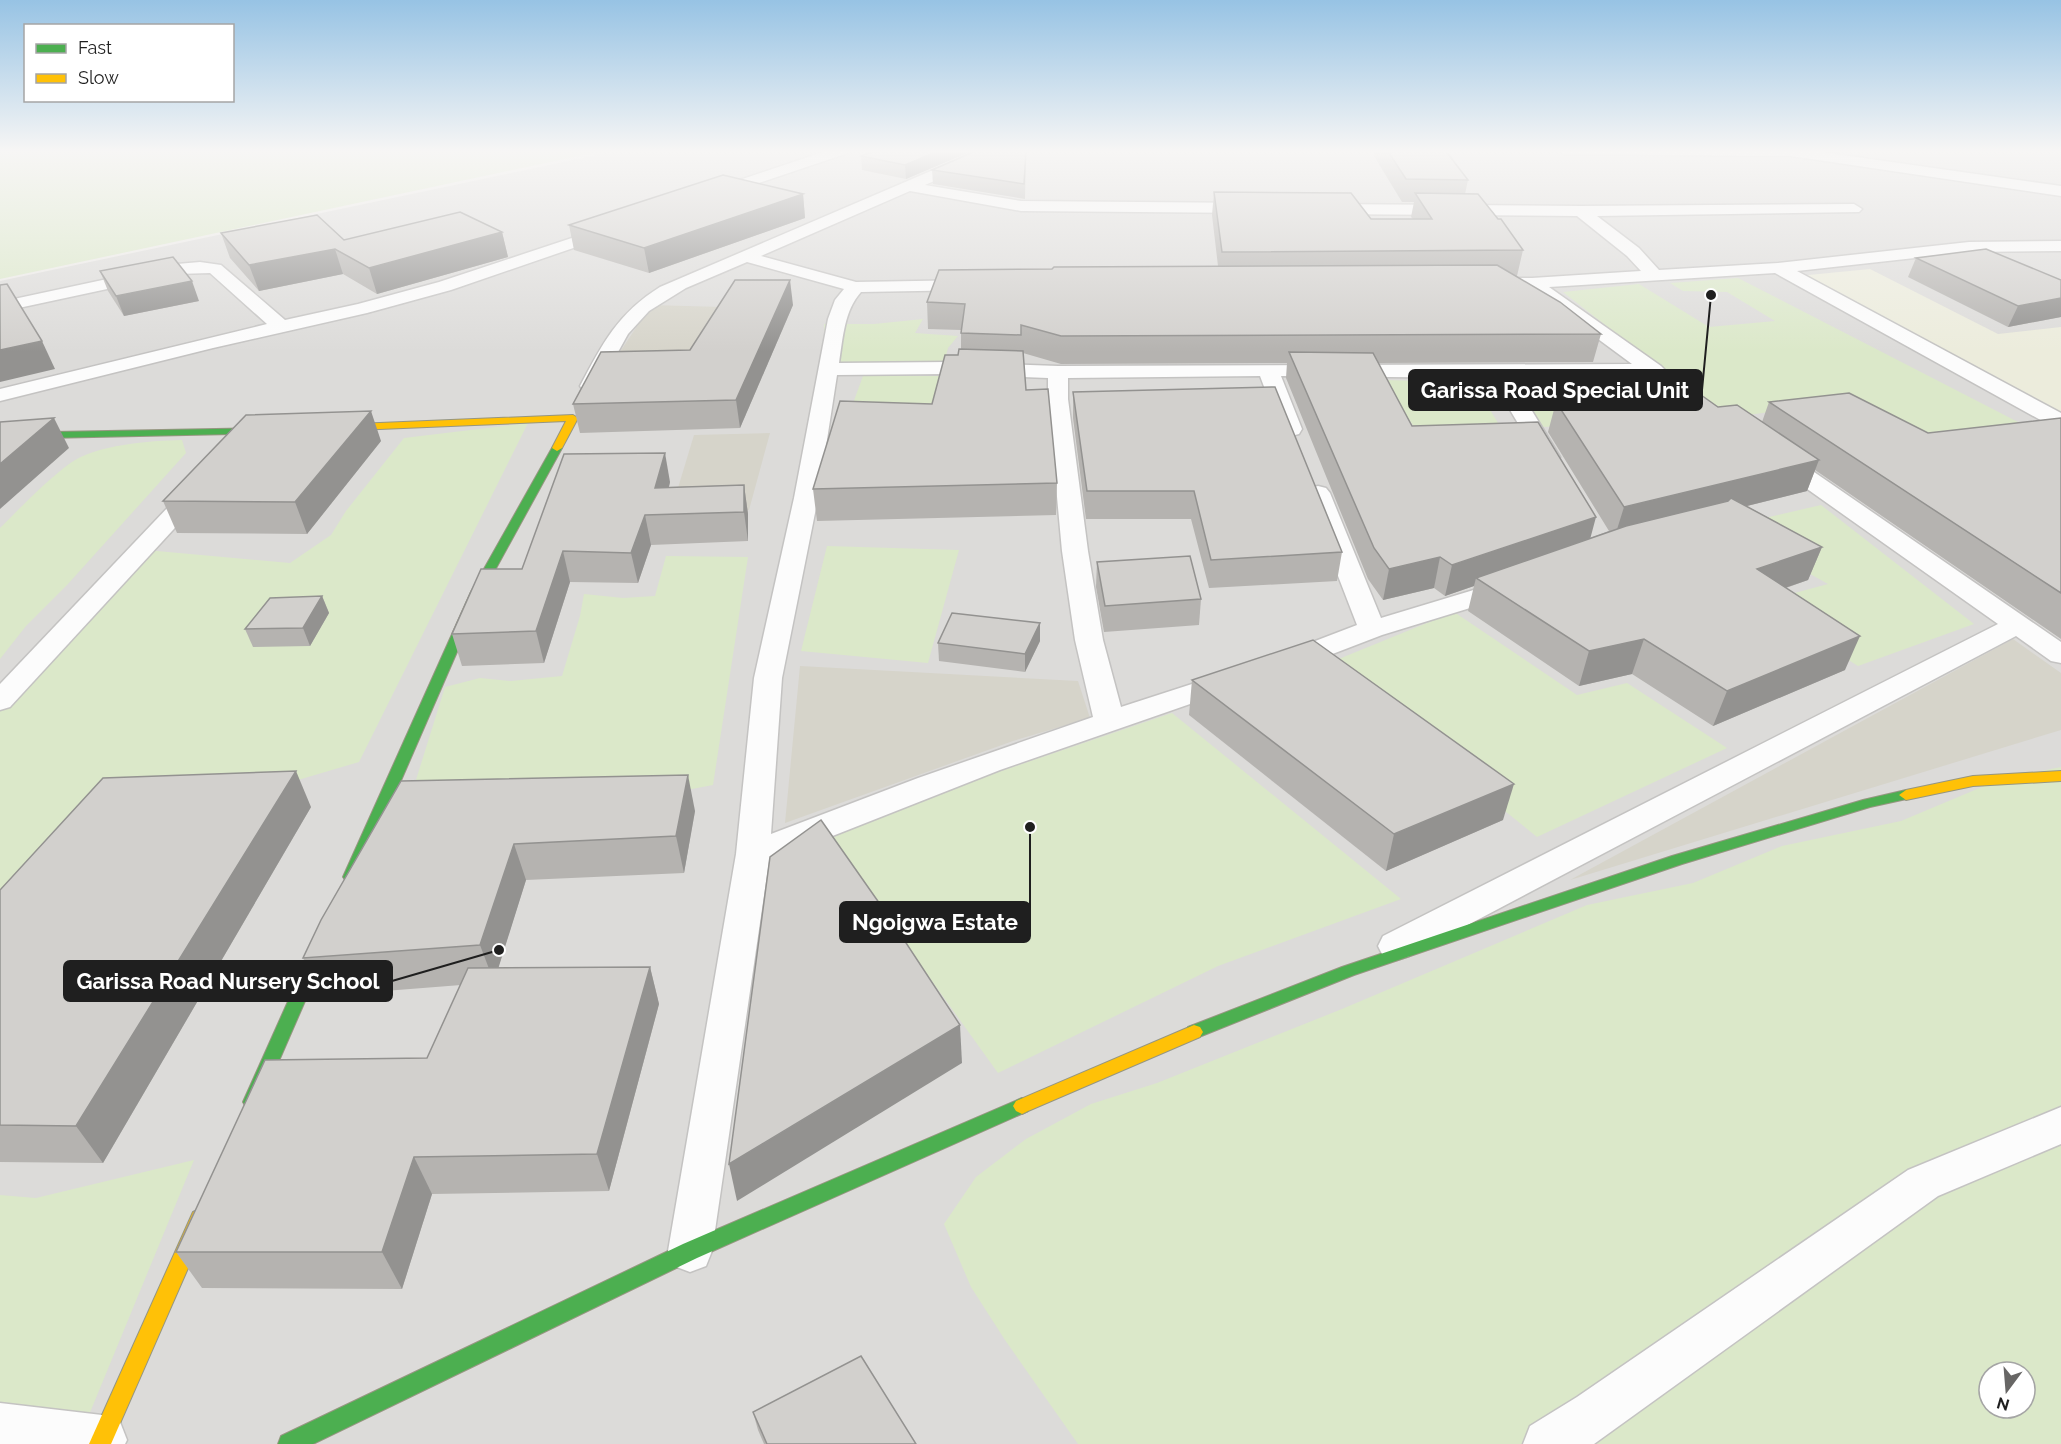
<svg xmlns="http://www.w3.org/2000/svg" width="2061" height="1444" viewBox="0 0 2061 1444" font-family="Raleway,sans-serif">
  <rect width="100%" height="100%" fill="#edebe8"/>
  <path fill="#dcdbd9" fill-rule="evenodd" d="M620 150H2061V1444H0V281ZM1989 1372H2025V1408H1989Z"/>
  <g fill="#d6d4ca">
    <polygon points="651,305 722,307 689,363 612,364"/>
    <polygon points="770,433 749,510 671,511 694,435"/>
    <polygon points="2013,639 2061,673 2061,730 1570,880"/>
    <polygon points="800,666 1078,681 1090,718 1013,741 785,823"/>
  </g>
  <polygon fill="#ececdc" points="1870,269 1998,334 2061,327 2061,416 1788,277"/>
  <g fill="#dbe8c9" fill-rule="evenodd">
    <polygon points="0,150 607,150 0,279"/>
    <polygon points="1738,278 2043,435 1912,450 1833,404 1724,418 1563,292 1639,284 1709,327 1775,321 1727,292 1683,291 1670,283"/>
    <polygon points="923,319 915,333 958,336 948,348 944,363 827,366 824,324 874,324"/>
    <polygon points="863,376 941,376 925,429 845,425"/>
    <polygon points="1635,376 1630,397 1599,397 1602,404 1605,424 1542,427 1530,425 1497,378"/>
    <polygon points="1382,380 1473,382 1509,441 1421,437"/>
    <polygon points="528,423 359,762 264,790 0,919 0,702 135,549 290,563 331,535 346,511 404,438"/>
    <path d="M182 440 186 453 68 584 26 626 0 659V528C21 507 45 482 69 464 96 444 150 441 182 440Z"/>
    <polygon points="1821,505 1974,624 1858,666 1758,603 1828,584 1726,527"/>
    <polygon points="827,546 959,550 928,663 801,651"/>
    <polygon points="666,556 748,557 713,785 671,793 410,799 445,687 480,678 511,681 562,676 580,616 584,594 623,598 655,596"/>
    <polygon points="1454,612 1577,695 1627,683 1727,748 1537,837 1324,665"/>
    <polygon points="1172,713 1401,899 1218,966 998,1073 824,831"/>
    <path d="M2061 767V1444H1078L1005 1340 971 1287 944 1224 976 1177 1026 1139 1091 1104 1157 1083 1342 1009 1587 905 1693 883 1782 846 1901 821 2001 779ZM1989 1372H2025V1408H1989Z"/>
    <polygon points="194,1160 77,1444 0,1422 0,1195 36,1198"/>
  </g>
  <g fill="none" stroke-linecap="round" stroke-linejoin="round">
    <g stroke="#c4c3c2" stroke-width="3">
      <g id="street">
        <polygon points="829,150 850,150 848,153 717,197 707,197 704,194 707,191"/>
        <path d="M980 150H1005L925 185 1021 201 1254 203 1262 208 1254 213 1021 211 910 191 761 256 856 282 974 280 980 281 983 285 980 289 974 290 861 292C844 311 843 338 839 363L948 362 1058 366 1632 364 1529 288H1487L1481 287 1478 283 1481 279 1487 278H1532L1641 271 1627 256 1577 216 1323 214 1315 209 1323 204 1581 206 1854 204 1862 209 1859 212 1597 216 1639 248 1659 270 1778 263 1969 242 2061 241V251L1969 252 1797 271 2061 413V428L2053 427 1775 273 1549 287 1661 366 1669 374 1666 378 1659 380 1649 376 1512 378 1560 457 1557 462 1549 464 1541 462 1538 457 1491 378 1281 376 1302 429 1299 434 1291 436 1283 434 1280 429 1260 376 1068 378V399L1088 551 1103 640 1121 707 1229 672 1239 675 1243 681 1239 687 1000 770 769 861 712 1251 706 1266 690 1272 674 1266 668 1251 736 854 754 678 794 498 828 319 835 300 844 289 747 262 686 288 649 311 628 334 597 390 590 392 583 390 580 386C602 344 618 313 660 287ZM948 374 1048 378V399L1062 551 1075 640 1093 717 918 778 771 834 782 678 818 498 837 375Z"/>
        <polygon points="1558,150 1807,150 2061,186 2061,196 1791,156 1565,154"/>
        <polygon points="611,225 617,227 619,230 617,233 451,290 367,313 213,348 0,401 0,389 267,324 210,273 177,274 0,312 0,302 177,264 200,262 221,265 285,320 358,304 439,282"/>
        <polygon points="1777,450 1785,452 2061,642 2061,663 2051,661 2016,636 1409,956 1396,960 1383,956 1378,946 1383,936 1998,624 1769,462 1766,457 1769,452"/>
        <polygon points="199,481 207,483 211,488 207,493 10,707 0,710 0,684 191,483"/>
        <polygon points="1318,486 1326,488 1330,493 1381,618 1510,579 1519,581 1523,587 1519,593 1382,635 1296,668 1286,670 1276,668 1272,662 1276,656 1357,625 1306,493 1310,488"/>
        <polygon points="2061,1107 2061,1144 1938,1196 1594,1444 1523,1444 1530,1426 1577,1397 1908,1170"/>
        <polygon points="0,1403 102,1415 120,1422 127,1440 125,1444 0,1444"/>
      </g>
    </g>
    <g stroke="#969681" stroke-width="2">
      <g id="fast">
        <polygon points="274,428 277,429 277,433 0,439 0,433"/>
        <polygon points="557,445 562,448 483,592 359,877 356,881 346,881 343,877 471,592 552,448"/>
        <polygon points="1906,790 1913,795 1911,798 1870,807 1682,864 1354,975 1194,1039 1188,1037 1185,1032 1188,1027 1342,967 1672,856 1863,800"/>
        <polygon points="328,924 334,926 336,930 261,1102 258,1107 252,1110 246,1107 243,1102 320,930 322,926"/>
        <polygon points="1022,1098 1028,1101 1031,1106 1028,1111 697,1258 313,1444 278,1444 281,1436 683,1244"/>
      </g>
    </g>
    <g stroke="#969681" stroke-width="2">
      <g id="slow">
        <polygon points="573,415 578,418 562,448 557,451 552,448 566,421 332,431 327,428 332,425"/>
        <polygon points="2061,771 2061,781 1973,786 1906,800 1899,795 1906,790 1973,776"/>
        <polygon points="1194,1025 1200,1027 1203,1032 1200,1037 1028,1111 1022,1114 1016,1111 1013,1106 1016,1101"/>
        <polygon points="200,1209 207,1212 210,1218 111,1444 89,1444 193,1212"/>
      </g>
    </g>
    <use href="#street" fill="#fcfcfc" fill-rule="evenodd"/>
    <use href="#fast" fill="#4caf50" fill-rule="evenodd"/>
    <use href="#slow" fill="#ffc107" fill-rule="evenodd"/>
  </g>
  <g fill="#b5b3b0">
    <polygon points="877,150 974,150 906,179 862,170 861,156"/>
    <polygon points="1026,150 1025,199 933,184 932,170"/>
    <polygon points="1375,150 1445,150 1468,180 1465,194 1523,250 1517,276 1516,276 1601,334 1593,362 1378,363 1412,426 1590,538 1609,531 1548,432 1556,402 1612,399 1619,375 1762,422 1769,402 1928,433 2061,418 2061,639 1815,470 1807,491 1747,506 1822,547 1808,580 1786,588 1845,670 1713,726 1632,674 1579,686 1468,611 1474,586 1445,596 1434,588 1383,600 1368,579 1286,378 1287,363 1061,364 1023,353 1026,390 1057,483 1056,515 817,521 813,489 932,404 961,349 961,330 928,329 927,302 1218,266 1212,215 1214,192 1371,219 1413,219 1411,217 1414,202 1402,202 1374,156"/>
    <polygon points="803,194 805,218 649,273 574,250 569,225"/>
    <polygon points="502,232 508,257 377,294 343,274 259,291 230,258 221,233 344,240"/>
    <polygon points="1916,258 2061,280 2061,317 2008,327 1908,277"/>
    <polygon points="100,271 199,301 124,316 108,291"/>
    <polygon points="793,305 740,428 580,433 573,404 690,350"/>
    <polygon points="1073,392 1342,552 1337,581 1209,588 1191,519 1086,519 1073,418"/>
    <polygon points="381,441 307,534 177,533 163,501"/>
    <polygon points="670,482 669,487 744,485 748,514 748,541 651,545 638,583 570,582 544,663 462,666 452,634 522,569"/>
    <polygon points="1097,562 1201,599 1199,625 1104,632 1096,587"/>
    <polygon points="322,596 329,613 310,646 253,647 245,629"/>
    <polygon points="1040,623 1040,641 1025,672 939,661 938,643"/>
    <polygon points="1192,680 1503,820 1386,871 1189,715"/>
    <polygon points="401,781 695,811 684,873 526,880 498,968 650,967 659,1004 609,1191 432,1194 402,1289 202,1288 176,1252 427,1058 461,985 321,996 303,958"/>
    <polygon points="311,807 103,1163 0,1162 0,890"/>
    <polygon points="753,1412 916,1444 764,1444 758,1430"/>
  </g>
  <g fill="#939290">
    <polygon points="941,150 974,150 906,179 905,165"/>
    <polygon points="803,194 805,218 649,273 644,248"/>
    <polygon points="502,232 508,257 377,294 369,268"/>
    <polygon points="335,249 343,274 259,291 249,265"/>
    <polygon points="790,280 793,305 740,428 736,400"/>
    <polygon points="192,281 199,301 124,316 116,296"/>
    <polygon points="2061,298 2061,317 2008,327 2018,306"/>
    <polygon points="42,341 55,369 0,382 0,350"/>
    <polygon points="371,411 381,441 307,534 295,502"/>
    <polygon points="54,418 69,448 0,509 0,464"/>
    <polygon points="665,453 670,482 662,515 655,488"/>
    <polygon points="1819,460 1807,491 1614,539 1624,507"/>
    <polygon points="744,485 748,514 748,541 744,512"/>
    <polygon points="645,515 651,545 638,583 631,553"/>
    <polygon points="1596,517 1588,547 1476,578 1474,586 1445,596 1452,565"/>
    <polygon points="1822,547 1808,580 1744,602 1757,569"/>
    <polygon points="563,551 570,582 544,663 536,631"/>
    <polygon points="1440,557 1434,588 1383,600 1389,569"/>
    <polygon points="322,596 329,613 310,646 303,628"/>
    <polygon points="1040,623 1040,641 1025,672 1025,654"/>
    <polygon points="1860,636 1845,670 1713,726 1727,691"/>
    <polygon points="1644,639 1632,674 1579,686 1589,651"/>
    <polygon points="296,771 311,807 103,1163 76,1126"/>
    <polygon points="688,775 695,811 684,873 676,836"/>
    <polygon points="1514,784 1503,820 1386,871 1394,834"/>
    <polygon points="514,844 526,880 494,982 480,945"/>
    <polygon points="650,967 659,1004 609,1191 597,1154"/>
    <polygon points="960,1025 962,1063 737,1201 729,1164"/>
    <polygon points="414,1157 432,1194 402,1289 382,1252"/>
  </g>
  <g fill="#d2d0cd" stroke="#939290" stroke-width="1.5">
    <polygon points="877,150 941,150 905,165 861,156"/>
    <polygon points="978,150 1026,150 1024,184 932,170"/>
    <polygon points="1387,150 1445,150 1468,180 1406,179"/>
    <polygon points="723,175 803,194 644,248 569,225"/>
    <polygon points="1214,192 1351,193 1371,219 1432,219 1415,193 1478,194 1498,219 1501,219 1523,250 1222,252"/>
    <polygon points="460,212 502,232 369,268 335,249 249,265 221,233 317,215 344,240"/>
    <polygon points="1986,249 2061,280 2061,298 2018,306 1916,258"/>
    <polygon points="173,257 192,281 116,296 100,271"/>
    <polygon points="1497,265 1560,302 1601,334 1061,336 1021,325 1021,335 961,333 965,304 927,302 939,270 1052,269 1054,267"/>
    <polygon points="735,280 790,280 736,400 573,404 601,352 690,350"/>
    <polygon points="7,284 42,341 0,350 0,285"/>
    <polygon points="959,349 1023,351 1026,390 1048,389 1057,483 813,489 840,401 932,404 945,355 958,355"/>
    <polygon points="1289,352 1373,353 1412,426 1538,422 1596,517 1452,565 1440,557 1389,569 1374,548"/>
    <polygon points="1670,373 1718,407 1737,405 1819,460 1624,507 1556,402 1640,398 1619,375"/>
    <polygon points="1275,387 1342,552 1211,560 1194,491 1087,491 1073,392"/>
    <polygon points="1849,393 1928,433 2061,418 2061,593 1769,402"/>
    <polygon points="371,411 295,502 163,501 246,415"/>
    <polygon points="54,418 0,464 0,422"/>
    <polygon points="665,453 655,488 744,485 744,512 645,515 631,553 563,551 536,631 452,634 481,569 522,569 564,454"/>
    <polygon points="1731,498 1822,547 1757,569 1860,636 1727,691 1644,639 1589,651 1476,578 1626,526 1728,501"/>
    <polygon points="1190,556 1201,599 1105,606 1097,562"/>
    <polygon points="322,596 303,628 245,629 270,598"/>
    <polygon points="952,613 1040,623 1025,654 938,643"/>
    <polygon points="1313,640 1514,784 1394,834 1192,680"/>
    <polygon points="296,771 76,1126 0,1125 0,890 103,778"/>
    <polygon points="688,775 676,836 514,844 480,945 303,958 321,920 401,781"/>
    <polygon points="821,820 889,917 960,1025 729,1164 770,857"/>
    <polygon points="650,967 597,1154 414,1157 382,1252 176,1252 265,1060 427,1058 468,968"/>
    <polygon points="861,1356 916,1444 767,1444 753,1412"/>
  </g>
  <linearGradient id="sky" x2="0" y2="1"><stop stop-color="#97c3e4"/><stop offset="0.43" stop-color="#f7f6f5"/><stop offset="1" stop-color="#f7f6f5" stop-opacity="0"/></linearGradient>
  <rect width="2061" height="352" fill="url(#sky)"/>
  <path fill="none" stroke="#1f1f1f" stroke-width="2" d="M1711 295L1702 390M1030 827L1030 922M499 950L392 981"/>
  <g fill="#1f1f1f" stroke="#fff" stroke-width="2">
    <circle cx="1711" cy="295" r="6"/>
    <circle cx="1030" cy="827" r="6"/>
    <circle cx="499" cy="950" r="6"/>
  </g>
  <g fill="#1f1f1f" stroke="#1f1f1f" stroke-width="2">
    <rect x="1409" y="370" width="293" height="40" rx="6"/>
    <rect x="840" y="902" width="190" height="40" rx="6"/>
    <rect x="64" y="961" width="328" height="40" rx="6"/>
  </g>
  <g font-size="22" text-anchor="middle" font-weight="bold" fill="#fff">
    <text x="1555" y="398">Garissa Road Special Unit</text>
    <text x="935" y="930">Ngoigwa Estate</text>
    <text x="228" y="989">Garissa Road Nursery School</text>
  </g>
  <rect x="24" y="24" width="210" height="78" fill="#ffffff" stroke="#a5a5a5" stroke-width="1.5"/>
  <rect x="36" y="44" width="30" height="9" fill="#4caf50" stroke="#a5a5a5" stroke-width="1.5"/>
  <text x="78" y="54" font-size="18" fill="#1f1f1f">Fast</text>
  <rect x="36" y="74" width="30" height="9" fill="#ffc107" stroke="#a5a5a5" stroke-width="1.5"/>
  <text x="78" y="84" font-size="18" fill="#1f1f1f">Slow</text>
  <g transform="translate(2007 1390) rotate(196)"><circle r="28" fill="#ffffff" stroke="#a5a5a5" stroke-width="1.5"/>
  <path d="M0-4.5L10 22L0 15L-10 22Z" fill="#676665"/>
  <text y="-9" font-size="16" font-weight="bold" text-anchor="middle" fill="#1f1f1f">N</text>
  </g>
</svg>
